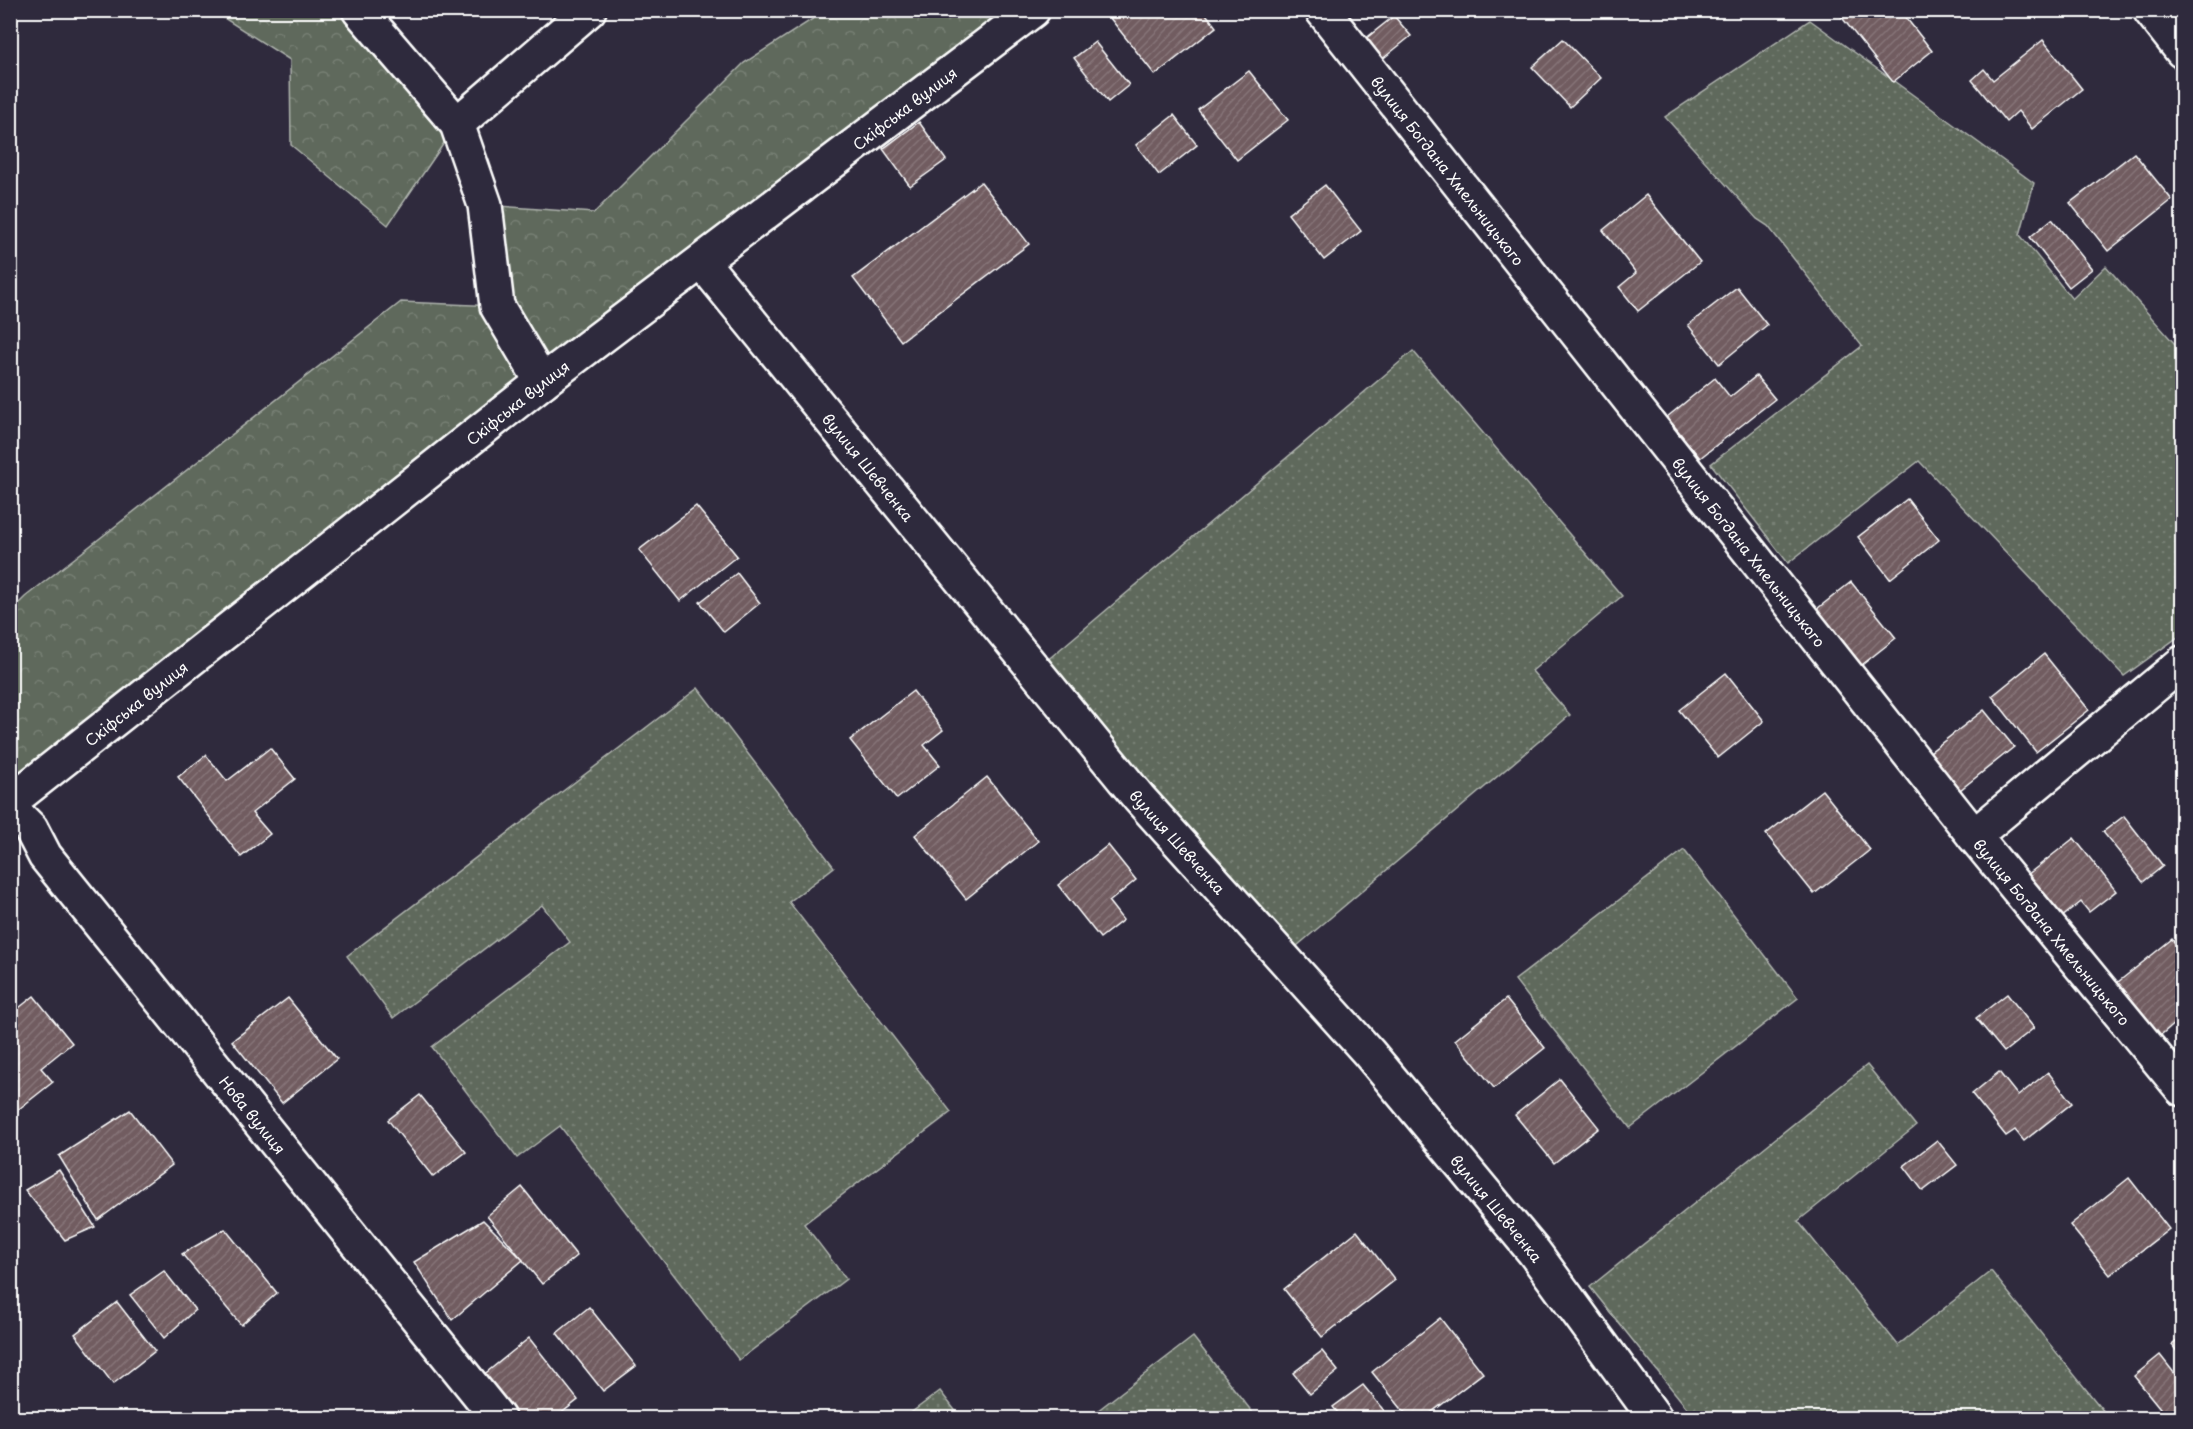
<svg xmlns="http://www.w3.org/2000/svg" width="2193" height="1429" viewBox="0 0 2193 1429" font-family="'Playpen Sans',sans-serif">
  <defs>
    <pattern id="forest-crowns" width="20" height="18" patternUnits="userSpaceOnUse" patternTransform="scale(1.5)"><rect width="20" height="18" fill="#5f695c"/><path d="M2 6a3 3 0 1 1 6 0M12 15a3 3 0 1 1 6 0" fill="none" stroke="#778074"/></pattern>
    <pattern id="garden-dots" width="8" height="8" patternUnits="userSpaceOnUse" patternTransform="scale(1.5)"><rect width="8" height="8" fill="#5f695c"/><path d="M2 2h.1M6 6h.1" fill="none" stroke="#778074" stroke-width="1.8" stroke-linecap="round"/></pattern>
    <pattern id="building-hatch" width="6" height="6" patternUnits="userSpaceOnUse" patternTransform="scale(1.5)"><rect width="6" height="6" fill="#715b60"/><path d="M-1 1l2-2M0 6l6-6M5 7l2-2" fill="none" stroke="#867478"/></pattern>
  </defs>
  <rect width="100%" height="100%" fill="#2f2a3d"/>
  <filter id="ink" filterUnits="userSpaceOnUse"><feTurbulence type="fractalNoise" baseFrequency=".0167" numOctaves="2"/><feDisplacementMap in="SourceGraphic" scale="12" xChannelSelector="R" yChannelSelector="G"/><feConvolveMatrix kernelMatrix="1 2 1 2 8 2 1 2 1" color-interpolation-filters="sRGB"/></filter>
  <g filter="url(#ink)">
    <g fill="url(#forest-crowns)" stroke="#afb4ae" stroke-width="1.5">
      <polygon points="213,11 359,11 457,124 388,225 291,145 290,60"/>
      <polygon points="825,11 1033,11 11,791 11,611 25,597 401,302 497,306 485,205 594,213 744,63"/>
    </g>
    <g fill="url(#garden-dots)" stroke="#afb4ae" stroke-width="1.5">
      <polygon points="1810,20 2034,183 2020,235 2072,299 2106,266 2182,352 2182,634 2124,676 1919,461 1788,563 1711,464 1862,346 1768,226 1757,219 1665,117"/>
      <polygon points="1413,351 1622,596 1532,671 1570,715 1291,951 1045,662"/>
      <polygon points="698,688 834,867 789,902 951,1112 804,1224 846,1279 739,1360 560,1126 517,1158 432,1047 570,942 542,905 393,1018 347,956"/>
      <polygon points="1684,850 1798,998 1630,1128 1515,980"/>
      <polygon points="1867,1065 1916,1126 1798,1221 1898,1345 1991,1271 2109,1418 1695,1418 1590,1287"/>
      <polygon points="1193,1337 1257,1418 1088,1418"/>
      <polygon points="940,1391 961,1418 904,1418"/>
    </g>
    <g fill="url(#building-hatch)" stroke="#fff" stroke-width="1.5">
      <polygon points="1119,10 1203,10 1216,27 1155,75 1110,18"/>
      <polygon points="1836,10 1900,10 1932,51 1893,82"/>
      <polygon points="1394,16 1411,36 1370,69 1354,48"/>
      <polygon points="1563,39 1601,78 1570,107 1532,67"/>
      <polygon points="2043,40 2082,89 2032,129 2018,111 2006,122 1972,80 1984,69 1993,80"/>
      <polygon points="1095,42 1129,85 1108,102 1074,58"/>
      <polygon points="1249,71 1288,120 1237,160 1198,110"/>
      <polygon points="1174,115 1197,145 1159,175 1136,145"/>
      <polygon points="919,122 946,160 910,186 883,149"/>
      <polygon points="2134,153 2172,200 2108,251 2070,203"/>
      <polygon points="981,182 1029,244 901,341 853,278"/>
      <polygon points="1325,185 1361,231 1324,260 1288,214"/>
      <polygon points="1646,195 1700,262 1638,311 1619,287 1636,273 1603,230"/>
      <polygon points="2052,219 2092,269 2069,287 2030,237"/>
      <polygon points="1737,287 1767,325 1719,364 1688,325"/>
      <polygon points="1756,376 1775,399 1700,458 1667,417 1715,378 1730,397"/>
      <polygon points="1907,499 1939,540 1890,579 1858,537"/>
      <polygon points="696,506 737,556 680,601 639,550"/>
      <polygon points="737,573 760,603 724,632 700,602"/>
      <polygon points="1851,582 1896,638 1858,668 1813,612"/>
      <polygon points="2044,654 2089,710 2036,752 1992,696"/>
      <polygon points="1726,673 1764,721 1718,758 1679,710"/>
      <polygon points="913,691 943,730 924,745 940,765 897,799 850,740"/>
      <polygon points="1984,710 2014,747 1955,794 1925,756"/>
      <polygon points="270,748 295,779 252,813 270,834 241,857 178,777 206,755 227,781"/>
      <polygon points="987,777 1038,841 966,899 915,835"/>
      <polygon points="1822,790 1870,850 1814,894 1766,834"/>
      <polygon points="2124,816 2163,866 2143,882 2103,832"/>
      <polygon points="2074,838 2116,891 2089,912 2081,902 2061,918 2027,875"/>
      <polygon points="1108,845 1136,880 1109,902 1123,920 1100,938 1058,885"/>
      <polygon points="2172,939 2182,953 2182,1017 2156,1039 2113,986"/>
      <polygon points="2007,994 2034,1028 2004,1052 1976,1018"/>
      <polygon points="34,996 72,1043 41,1068 53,1082 10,1116 10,1015"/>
      <polygon points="288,998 337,1059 282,1103 232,1041"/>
      <polygon points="1506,999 1545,1048 1494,1088 1455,1040"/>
      <polygon points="1999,1072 2018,1096 2048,1072 2072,1103 2024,1141 2015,1130 2006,1136 1972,1094"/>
      <polygon points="1560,1079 1599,1128 1554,1163 1515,1115"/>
      <polygon points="420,1095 466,1152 433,1177 388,1120"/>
      <polygon points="130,1110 172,1165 98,1220 59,1156"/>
      <polygon points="1937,1140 1957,1165 1923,1191 1904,1166"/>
      <polygon points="59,1170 95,1227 65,1240 25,1190"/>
      <polygon points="2129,1178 2169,1229 2110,1275 2070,1225"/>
      <polygon points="522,1187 577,1256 542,1284 487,1216"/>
      <polygon points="483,1220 523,1260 452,1320 414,1262"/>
      <polygon points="225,1229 277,1293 241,1325 182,1254"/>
      <polygon points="1357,1231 1395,1280 1322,1337 1284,1289"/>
      <polygon points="164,1271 195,1310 164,1338 130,1295"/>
      <polygon points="117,1302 155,1351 113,1384 75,1334"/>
      <polygon points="589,1307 636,1366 603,1391 557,1333"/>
      <polygon points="1440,1318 1483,1373 1424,1418 1409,1418 1372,1372"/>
      <polygon points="2182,1337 2182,1358 2172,1345"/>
      <polygon points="529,1338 578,1400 555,1418 516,1418 482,1376"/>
      <polygon points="1322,1351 1338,1371 1310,1394 1293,1373"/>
      <polygon points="2160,1355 2182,1383 2182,1418 2168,1418 2134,1376"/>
      <polygon points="1363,1385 1390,1418 1342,1418 1333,1407"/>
    </g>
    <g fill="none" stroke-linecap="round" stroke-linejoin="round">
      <g stroke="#fff" stroke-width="38">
        <g id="minor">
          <polyline points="359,10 457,124 485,205 497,306 542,382"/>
          <path id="s1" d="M1322 10 1974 836 2182 1089"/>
          <polyline points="2150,10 2182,51"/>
          <polyline points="457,124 589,10"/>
          <path id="s2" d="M702 262 1139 798 1369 1053 1534 1252 1655 1418"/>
          <path id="s3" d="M10 802 542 382 1033 10"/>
          <path id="s4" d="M10 808 31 829 45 856 498 1418"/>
          <polyline points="1974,836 2182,663"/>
        </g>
      </g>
      <use href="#minor" stroke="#2f2a3d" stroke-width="33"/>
    </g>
  </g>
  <g text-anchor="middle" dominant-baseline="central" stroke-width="4.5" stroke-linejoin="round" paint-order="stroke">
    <g font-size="15" fill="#fff" stroke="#2f2a3d">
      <text stroke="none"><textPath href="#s3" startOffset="1132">Скіфська вулиця</textPath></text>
      <text stroke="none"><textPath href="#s1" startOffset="204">вулиця Богдана Хмельницького</textPath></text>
      <text stroke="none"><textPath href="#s3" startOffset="646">Скіфська вулиця</textPath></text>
      <text stroke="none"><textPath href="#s2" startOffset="264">вулиця Шевченка</textPath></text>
      <text stroke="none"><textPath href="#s1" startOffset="690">вулиця Богдана Хмельницького</textPath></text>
      <text stroke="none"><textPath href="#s3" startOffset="160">Скіфська вулиця</textPath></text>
      <text stroke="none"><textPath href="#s2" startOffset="750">вулиця Шевченка</textPath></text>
      <text stroke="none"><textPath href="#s1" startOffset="1176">вулиця Богдана Хмельницького</textPath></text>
      <text stroke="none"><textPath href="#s4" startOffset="392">Нова вулиця</textPath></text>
      <text stroke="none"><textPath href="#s2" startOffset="1236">вулиця Шевченка</textPath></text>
    </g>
  </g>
  <rect width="2193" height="1429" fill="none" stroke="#2f2a3d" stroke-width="36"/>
  <rect x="18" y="18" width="2157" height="1393" fill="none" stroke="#fff" stroke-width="2" filter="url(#ink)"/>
</svg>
